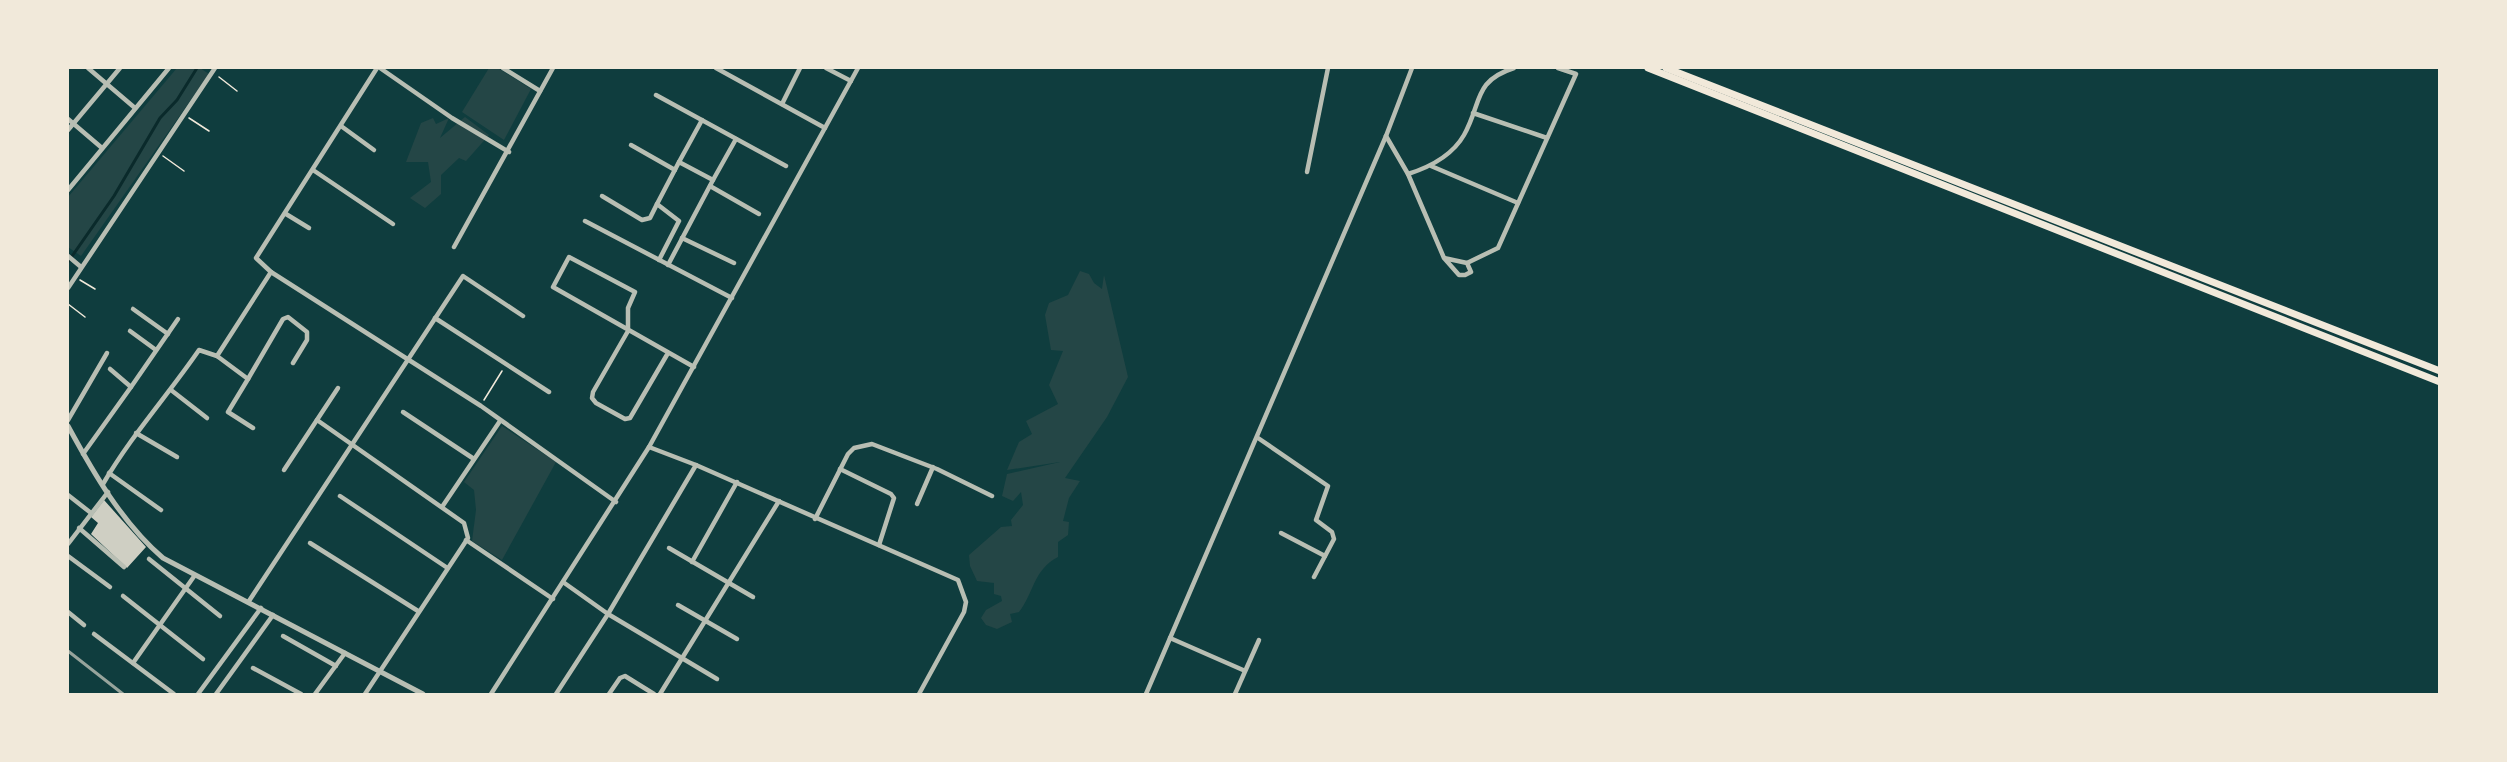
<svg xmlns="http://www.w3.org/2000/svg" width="2507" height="762" viewBox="0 0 2507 762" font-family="'Space Grotesk',sans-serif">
  <rect width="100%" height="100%" fill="#0f3d3e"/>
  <g fill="#244646">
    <polygon points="177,68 200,68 209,74 81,256 68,247 68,197"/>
    <polygon points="489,68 498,68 531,89 504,140 462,112"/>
    <polygon points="465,117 489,135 466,161 459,158 441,175 441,194 425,208 410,198 431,182 428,162 406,162 421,123 433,118 436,124 449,118 440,138"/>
    <path d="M1080 271 1089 274 1094 283 1102 289 1104 275 1128 377 1107 417 1065 478 1080 481 1069 498 1063 521 1069 522 1068 535 1058 542V557C1033 570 1034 593 1019 612L1010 614 1012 622 997 629 986 625 981 618 986 610 1002 601 1001 596 994 594V583L977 581 970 566 969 555 1001 527 1012 526 1011 520 1023 505 1021 492 1013 501 1002 496 1007 474 1060 462 1007 470 1019 442 1032 434 1026 421 1058 404 1049 385 1063 351 1051 350 1045 315 1049 303 1068 295Z"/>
    <polygon points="502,426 556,462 502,560 472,541 476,510 474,490 464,482"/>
  </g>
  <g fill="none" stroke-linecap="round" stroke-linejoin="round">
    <polyline stroke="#0a2a2b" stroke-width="3" points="68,262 114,196 160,118 177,100 197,68"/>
  </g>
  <polygon fill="#cfcfc3" points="104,500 146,547 127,568 91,534 98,523 91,517"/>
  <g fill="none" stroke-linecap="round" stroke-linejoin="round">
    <g stroke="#f1e9da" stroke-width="1.5">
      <polyline points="219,77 237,91"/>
      <polyline points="189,118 209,131"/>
      <polyline points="163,156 184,171"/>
      <polyline points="80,280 95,289"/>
      <polyline points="68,304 85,317"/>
      <polyline points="484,400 502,371"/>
    </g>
    <g stroke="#b8beb3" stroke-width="4.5">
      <polyline points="88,68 135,108"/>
      <polyline points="377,68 256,258 271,272 481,406 616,502"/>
      <polyline points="380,68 452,118 509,152"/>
      <polyline points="503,68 540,91"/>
      <polyline points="716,68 825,128"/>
      <polyline points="826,68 851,81"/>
      <polyline points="656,95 786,166"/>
      <polyline points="782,104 800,68"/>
      <polyline points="1473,113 1547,138"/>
      <polyline points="68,119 102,148"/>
      <polyline points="341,126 374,150"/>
      <polyline points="68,130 120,68"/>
      <polyline points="1386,136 1408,174 1444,258 1459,275 1465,275 1471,272 1467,263 1444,258"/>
      <polyline points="631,145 675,170"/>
      <polyline points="679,162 702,120"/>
      <polyline points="1431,166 1518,203"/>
      <polyline points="313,170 393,224"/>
      <polyline points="1307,172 1328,68"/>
      <path d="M1408 174C1430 167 1452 156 1464 135 1482 103 1473 81 1514 68"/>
      <polyline points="713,180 736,139"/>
      <polyline points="710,186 759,214"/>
      <polyline points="68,190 169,68"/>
      <polyline points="602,196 642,220 650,218 657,204"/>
      <polyline points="286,214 309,228"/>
      <polyline points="585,221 732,298"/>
      <polyline points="682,238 734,263"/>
      <polyline points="454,247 553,68"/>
      <polyline points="68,256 81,267"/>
      <polyline points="659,260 679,221 657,204 679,162 713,180 668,265"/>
      <polyline points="1467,263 1498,248 1576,74 1558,68"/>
      <polyline points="68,288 215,68"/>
      <polyline points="133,309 168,334"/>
      <polyline points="435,318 549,392"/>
      <polyline points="130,331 156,350"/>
      <polyline points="668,353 630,418 625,419 596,403 592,398 593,392 628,331 628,308 635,292 569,257 553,287 694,367"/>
      <polyline points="217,356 271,272"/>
      <polyline points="248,379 228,412 253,428"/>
      <polyline points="131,387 178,319"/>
      <polyline points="171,390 207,418"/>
      <polyline points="403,412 474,459"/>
      <polyline points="68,420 107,353"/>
      <polyline points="317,420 464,523 468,538 365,694"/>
      <polyline points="136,433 177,457"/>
      <polyline points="1258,438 1328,486 1316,520 1332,532 1334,539 1314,577"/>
      <polyline points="649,447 696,465 958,580 966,602 964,612 919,694"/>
      <polyline points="83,454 131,387 110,369"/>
      <polyline points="840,469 891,494 894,498 879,545"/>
      <polyline points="284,470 338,388"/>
      <polyline points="109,473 161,510"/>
      <path d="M103 484C131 436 168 395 199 350L217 356 248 379 283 319 288 317 307 332V340L293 363"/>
      <polyline points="68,495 91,513"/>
      <polyline points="340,496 446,567"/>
      <polyline points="917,504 933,467"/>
      <polyline points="442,507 500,421"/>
      <polyline points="815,519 848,454 854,448 872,444 937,469 992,496"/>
      <polyline points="79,528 124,567"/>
      <polyline points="1281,533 1325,556"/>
      <polyline points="466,540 553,599"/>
      <polyline points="310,543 418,611"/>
      <polyline points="68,544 108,492"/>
      <polyline points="669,548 753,597"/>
      <polyline points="68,556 110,587"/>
      <polyline points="149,559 220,616"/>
      <polyline points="692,562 737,482"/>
      <polyline points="563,582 608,614 717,679"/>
      <polyline points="123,596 203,659"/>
      <polyline points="249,601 463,276 523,316"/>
      <polyline points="678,605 737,639"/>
      <polyline points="68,612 84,625"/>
      <polyline points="94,634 174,694"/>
      <polyline points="283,636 336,666"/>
      <polyline points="1170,638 1243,670"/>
      <polyline points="133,663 195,575"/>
      <polyline points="253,668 301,694"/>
      <polyline points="198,694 261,608"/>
      <polyline points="216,694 273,615"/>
      <polyline points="315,694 345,653"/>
      <polyline points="491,694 649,447 858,68"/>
      <polyline points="556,694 608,614 696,465"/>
      <polyline points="609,694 620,678 625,676 654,694"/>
      <polyline points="660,694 779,501"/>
      <polyline points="1146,694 1386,136 1412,68"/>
      <polyline points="1235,694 1259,640"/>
    </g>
    <path stroke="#b8beb3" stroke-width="5" d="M68 426C93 472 122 523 163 558L423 694"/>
    <g stroke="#f1e9da" stroke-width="7">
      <polyline points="1648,68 2440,382"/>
      <polyline points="1666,68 2440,371"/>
    </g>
    <polyline stroke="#97a49c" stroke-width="3" points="68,651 123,694"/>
  </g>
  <rect width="2507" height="762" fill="none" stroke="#f1e9da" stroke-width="138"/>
</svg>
